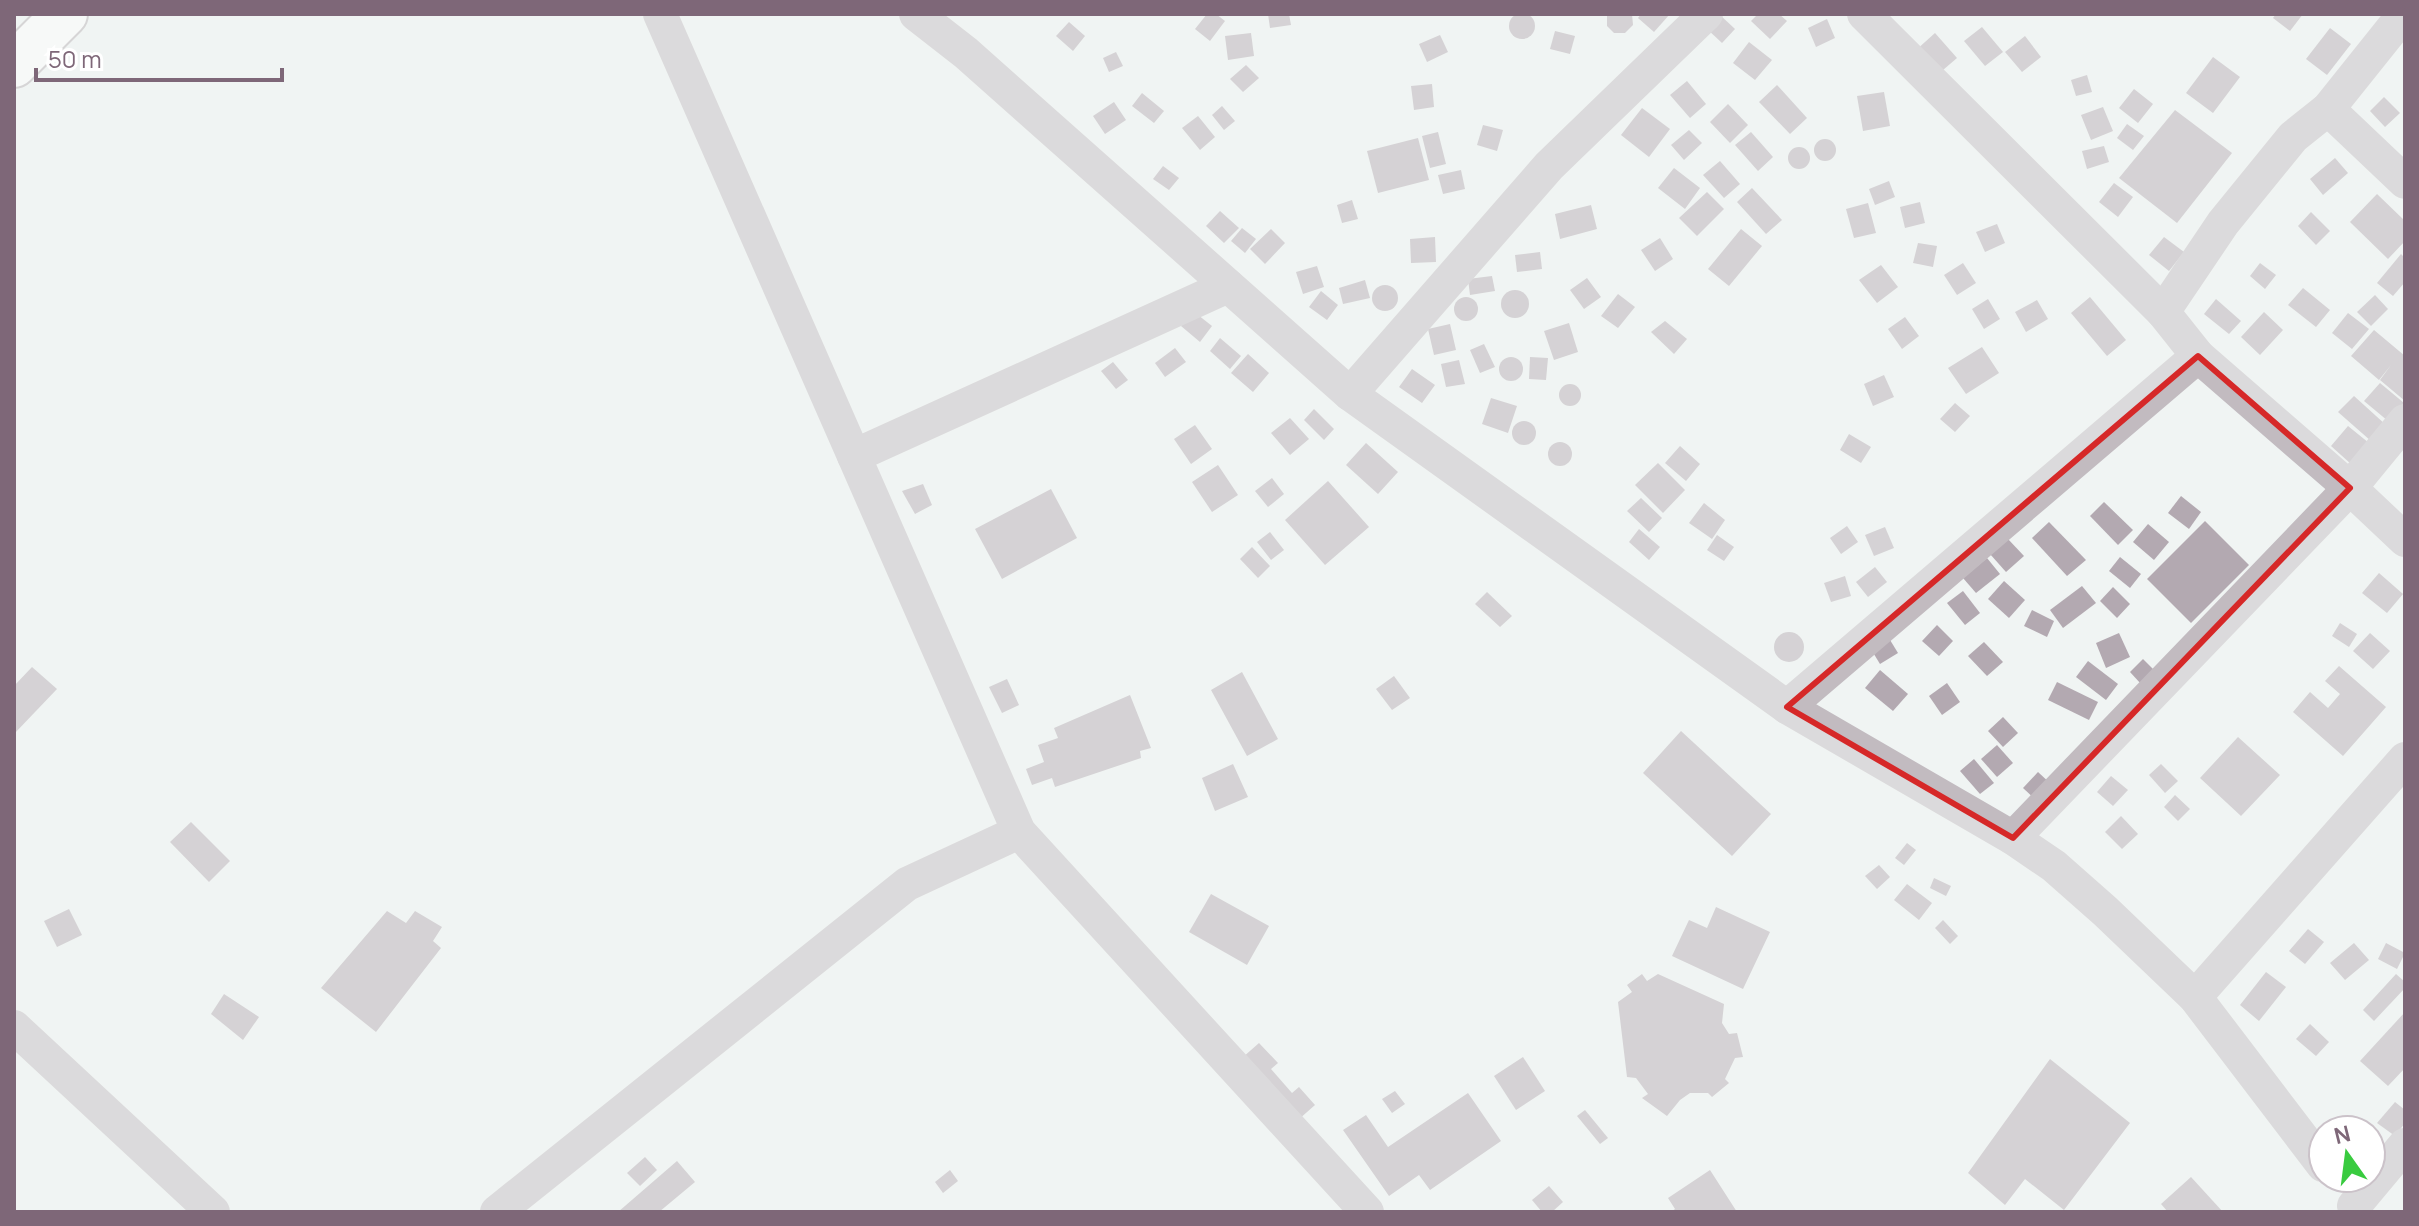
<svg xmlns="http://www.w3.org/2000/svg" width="2419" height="1226" viewBox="0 0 2419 1226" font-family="Manrope,sans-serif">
  <rect width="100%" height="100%" fill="#f0f4f3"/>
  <g fill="#b3a9b1">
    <circle cx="1522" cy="26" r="13"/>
    <polygon points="1207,14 1216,14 1225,21 1210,41 1195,29"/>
    <polygon points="1268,14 1289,14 1291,25 1270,28"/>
    <polygon points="1607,14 1632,14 1633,25 1625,33 1614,33 1607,26"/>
    <polygon points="1641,14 1670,14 1654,32 1638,18"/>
    <polygon points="1719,14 1735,29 1722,43 1706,28"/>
    <polygon points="1758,14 1779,14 1787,21 1770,39 1751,21"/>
    <polygon points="2276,14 2303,14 2290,31 2273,18"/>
    <polygon points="1827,19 1835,38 1816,47 1808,28"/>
    <polygon points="1069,22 1085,36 1073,51 1056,36"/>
    <polygon points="1982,27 2003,52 1985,66 1964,41"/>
    <polygon points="2330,28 2351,44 2327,75 2306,59"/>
    <polygon points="1555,31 1575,36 1570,54 1550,49"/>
    <polygon points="1251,33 1254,56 1228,60 1225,36"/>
    <polygon points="1935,33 1957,58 1936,76 1915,51"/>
    <polygon points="1440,35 1448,52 1427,62 1419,44"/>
    <polygon points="2025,36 2041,57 2022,72 2005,52"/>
    <polygon points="1749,42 1772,60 1755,80 1733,63"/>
    <polygon points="1116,52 1123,66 1109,72 1103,58"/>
    <polygon points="2213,57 2240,77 2213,113 2186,93"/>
    <polygon points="1246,65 1259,78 1243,92 1230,79"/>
    <polygon points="2087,75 2092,92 2076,96 2071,80"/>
    <polygon points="1687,81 1706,104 1690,118 1670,95"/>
    <polygon points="1432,84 1434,107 1414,110 1411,86"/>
    <polygon points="1777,85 1807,118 1790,134 1759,102"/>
    <polygon points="2134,89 2153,104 2138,123 2119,108"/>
    <polygon points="1884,92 1890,126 1863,131 1857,96"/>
    <polygon points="1142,93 1164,111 1154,123 1132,106"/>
    <polygon points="2384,97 2400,113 2385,127 2370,111"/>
    <polygon points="1114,102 1126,120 1105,134 1093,116"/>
    <polygon points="1728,104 1748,125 1730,143 1710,122"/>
    <polygon points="1222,106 1235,121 1224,130 1212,115"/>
    <polygon points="2103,107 2113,131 2091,140 2081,115"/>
    <polygon points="1642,108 1670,129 1649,157 1621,135"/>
    <polygon points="2175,110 2232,153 2177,223 2119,178"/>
    <polygon points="1198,116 1215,137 1200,150 1182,128"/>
    <polygon points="2127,124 2144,136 2133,150 2117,138"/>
    <polygon points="1483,125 1503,130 1497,151 1477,145"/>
    <polygon points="1689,130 1702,143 1684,160 1671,145"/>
    <polygon points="1438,132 1446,164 1430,168 1422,136"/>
    <polygon points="1751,132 1773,157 1758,171 1735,145"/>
    <polygon points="1418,138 1429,180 1378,193 1367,151"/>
    <circle cx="1825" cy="150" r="11"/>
    <polygon points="2104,146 2109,162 2087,169 2082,151"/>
    <circle cx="1799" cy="158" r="11"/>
    <polygon points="2335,158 2348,173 2323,195 2310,179"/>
    <polygon points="1720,161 1740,184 1724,198 1703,175"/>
    <polygon points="1163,166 1179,178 1169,190 1153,179"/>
    <polygon points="1674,168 1700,188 1685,209 1658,188"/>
    <polygon points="1461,170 1465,189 1443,194 1438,175"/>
    <polygon points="1889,181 1895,197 1875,205 1869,189"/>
    <polygon points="2114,183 2133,197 2118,217 2099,202"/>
    <polygon points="1752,188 1782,220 1766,234 1737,202"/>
    <polygon points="1707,192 1724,209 1697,236 1679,218"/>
    <polygon points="2377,194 2405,221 2405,241 2388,259 2350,222"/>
    <polygon points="1352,200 1358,219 1342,223 1337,205"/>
    <polygon points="1920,202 1925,223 1905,228 1900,207"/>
    <polygon points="1868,203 1876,233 1854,238 1846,209"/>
    <polygon points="1591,205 1597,229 1560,239 1555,214"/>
    <polygon points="1220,211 1239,228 1224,243 1206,226"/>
    <polygon points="2311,212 2330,231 2316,245 2298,226"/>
    <polygon points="1997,224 2005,243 1985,252 1976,232"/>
    <polygon points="1242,228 1256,239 1245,253 1231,241"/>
    <polygon points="1271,229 1285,243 1265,264 1250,249"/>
    <polygon points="1741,229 1762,246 1729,286 1708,269"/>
    <polygon points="1435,237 1436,262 1411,263 1410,239"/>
    <polygon points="2164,237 2184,252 2169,271 2149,255"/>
    <polygon points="1660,238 1673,259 1655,271 1641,250"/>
    <polygon points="1918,243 1937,246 1933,267 1913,263"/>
    <polygon points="1540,252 1542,269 1517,272 1515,255"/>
    <polygon points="2401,254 2405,258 2405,282 2393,296 2377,283"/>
    <polygon points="1963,263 1976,283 1957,295 1944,275"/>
    <polygon points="2260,263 2276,275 2265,289 2250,276"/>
    <polygon points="1881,265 1898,287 1877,303 1859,280"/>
    <polygon points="1317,266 1324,287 1303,294 1296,272"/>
    <polygon points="1492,276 1495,291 1470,295 1468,279"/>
    <polygon points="1587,278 1601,297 1584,309 1570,290"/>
    <polygon points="1365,280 1370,298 1343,304 1339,288"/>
    <circle cx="1385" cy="298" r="13"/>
    <polygon points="2303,288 2330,310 2316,327 2288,305"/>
    <circle cx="1515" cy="304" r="14"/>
    <polygon points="1321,291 1338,305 1327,320 1309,307"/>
    <polygon points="1618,294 1635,307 1618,328 1601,316"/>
    <polygon points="2375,295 2388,309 2371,326 2357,312"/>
    <circle cx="1466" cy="309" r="12"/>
    <polygon points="2090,297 2126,340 2107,356 2071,313"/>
    <polygon points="1988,299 2000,319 1984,329 1972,309"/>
    <polygon points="2216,299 2241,321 2229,334 2204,314"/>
    <polygon points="2037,300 2048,319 2026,332 2015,312"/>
    <polygon points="1193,311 1212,326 1200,342 1181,326"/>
    <polygon points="2264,312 2283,330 2260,355 2241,337"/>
    <polygon points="2348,313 2369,329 2352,349 2332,333"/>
    <polygon points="1905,317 1919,336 1902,349 1888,329"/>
    <polygon points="1665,321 1687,339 1674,354 1651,332"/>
    <polygon points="1569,323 1578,352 1554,360 1544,331"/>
    <polygon points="1450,324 1456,350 1434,355 1428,329"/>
    <polygon points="2374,330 2405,356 2405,401 2380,380 2391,365 2379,380 2351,356"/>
    <polygon points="1220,338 1241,356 1230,369 1210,351"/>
    <polygon points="1484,344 1495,367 1480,373 1470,350"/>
    <polygon points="1982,347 1999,373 1966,394 1948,368"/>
    <polygon points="1175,348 1186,362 1165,377 1155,363"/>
    <polygon points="1248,354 1269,373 1253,392 1231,373"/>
    <polygon points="1530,357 1548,358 1546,380 1529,379"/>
    <circle cx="1511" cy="369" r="12"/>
    <polygon points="1459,360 1465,384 1446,387 1441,364"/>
    <polygon points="1113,362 1128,380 1116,389 1101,371"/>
    <polygon points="1412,369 1435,385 1422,403 1399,387"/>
    <polygon points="1884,375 1894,397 1873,406 1864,384"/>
    <polygon points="2380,383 2404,403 2388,421 2364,401"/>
    <circle cx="1570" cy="395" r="11"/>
    <polygon points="2354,396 2386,425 2371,441 2338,412"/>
    <polygon points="1491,398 1517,406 1508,433 1482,424"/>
    <polygon points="1955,403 1970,416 1955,432 1940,419"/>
    <polygon points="1314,409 1334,429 1324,440 1304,420"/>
    <polygon points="1290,418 1309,439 1290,455 1271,433"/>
    <circle cx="1524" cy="433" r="12"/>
    <polygon points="1195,425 1212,449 1191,464 1174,439"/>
    <polygon points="2348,426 2369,443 2351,464 2331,446"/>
    <polygon points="1849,434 1871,447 1861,463 1840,450"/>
    <circle cx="1560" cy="454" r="12"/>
    <polygon points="1366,443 1398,472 1378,494 1346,465"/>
    <polygon points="1680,446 1700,464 1686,481 1665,463"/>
    <polygon points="1658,463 1685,490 1663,513 1635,485"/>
    <polygon points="1218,465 1238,495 1212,512 1192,482"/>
    <polygon points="1272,478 1284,494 1268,507 1255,491"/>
    <polygon points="1328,481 1369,527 1325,565 1285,520"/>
    <polygon points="923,484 932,505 915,514 902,491"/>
    <polygon points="1051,489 1077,538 1002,579 975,529"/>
    <polygon points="2181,496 2201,512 2189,529 2168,513"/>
    <polygon points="1641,498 1662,518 1649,532 1627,511"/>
    <polygon points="2104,502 2133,530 2118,545 2090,516"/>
    <polygon points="1704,503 1725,520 1712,539 1689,523"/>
    <polygon points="2205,521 2249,565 2191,623 2147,579"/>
    <polygon points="2049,522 2086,560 2067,576 2032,538"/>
    <polygon points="2148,524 2169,542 2154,560 2133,542"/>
    <polygon points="1847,526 1858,542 1841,554 1830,538"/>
    <polygon points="1885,527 1894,548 1874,556 1865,535"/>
    <polygon points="1639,529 1660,547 1649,560 1629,542"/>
    <polygon points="1270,532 1284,550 1271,560 1257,542"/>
    <polygon points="1717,535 1734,547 1724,561 1707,550"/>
    <polygon points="2008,539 2024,556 2006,572 1990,554"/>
    <polygon points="1252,547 1270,566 1258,578 1240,559"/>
    <polygon points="2120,557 2141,574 2130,588 2109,571"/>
    <polygon points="1987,558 2000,574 1976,593 1963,578"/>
    <polygon points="1875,567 1887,582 1868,597 1856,582"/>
    <polygon points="2379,573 2403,594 2387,613 2362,593"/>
    <polygon points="1845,576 1851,596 1831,602 1824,583"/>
    <polygon points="2004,581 2025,600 2009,618 1988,599"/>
    <polygon points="2082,586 2096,603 2063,628 2050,610"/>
    <polygon points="2113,587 2130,604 2117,618 2100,601"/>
    <polygon points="1963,591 1980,613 1965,625 1947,603"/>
    <polygon points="1487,592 1512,616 1500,627 1475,604"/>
    <polygon points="2032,610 2054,621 2047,637 2024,626"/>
    <polygon points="2340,623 2357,634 2349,647 2332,636"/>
    <polygon points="1937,625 1953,641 1939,656 1922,641"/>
    <circle cx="1789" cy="647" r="15"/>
    <polygon points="2119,633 2130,657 2106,668 2096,643"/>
    <polygon points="2370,633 2390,651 2373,669 2353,651"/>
    <polygon points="1887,635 1898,653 1880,664 1869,646"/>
    <polygon points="1984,642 2003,662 1987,676 1968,656"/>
    <polygon points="2143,659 2154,670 2141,684 2130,672"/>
    <polygon points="2088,661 2118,684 2106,700 2076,677"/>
    <polygon points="2339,666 2386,707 2343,756 2293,712 2310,692 2328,708 2340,694 2325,681"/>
    <polygon points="32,667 57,689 14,734 14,686"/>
    <polygon points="1880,670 1908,694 1893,711 1865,688"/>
    <polygon points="1242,672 1278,739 1247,756 1211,690"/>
    <polygon points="1394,676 1410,698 1392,710 1376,689"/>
    <polygon points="1007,679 1019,705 1002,713 989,687"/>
    <polygon points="2057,682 2098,702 2089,720 2048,700"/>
    <polygon points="1947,683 1960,702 1942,715 1929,696"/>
    <polygon points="1130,695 1151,748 1140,751 1141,758 1055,787 1052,778 1032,785 1026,769 1044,762 1038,745 1058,738 1054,728"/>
    <polygon points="2003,717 2018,733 2003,747 1988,731"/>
    <polygon points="1681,731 1771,814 1732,856 1643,773"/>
    <polygon points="2238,737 2280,775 2241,816 2200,778"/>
    <polygon points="1997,745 2013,763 1997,777 1981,759"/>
    <polygon points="1974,759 1994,783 1980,794 1960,771"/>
    <polygon points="1233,764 1248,797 1215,811 1202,778"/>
    <polygon points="2161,764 2178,781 2165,793 2149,775"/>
    <polygon points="2038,772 2052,785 2037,801 2023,788"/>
    <polygon points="2111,776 2128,790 2113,806 2097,792"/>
    <polygon points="2175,795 2190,809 2178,821 2164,807"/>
    <polygon points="2121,816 2138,834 2122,849 2105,832"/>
    <polygon points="191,822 230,861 209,882 170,842"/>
    <polygon points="1907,843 1916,850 1904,865 1895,858"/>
    <polygon points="1879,865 1890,877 1877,889 1865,876"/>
    <polygon points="1934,878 1951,886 1946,896 1930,888"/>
    <polygon points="1907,884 1932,903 1919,920 1894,900"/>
    <polygon points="1211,894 1269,926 1247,965 1189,932"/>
    <polygon points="1716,907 1770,932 1743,989 1672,956 1689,920 1707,928"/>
    <polygon points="69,909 82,935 57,947 44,921"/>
    <polygon points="387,911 406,923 415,911 442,927 433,941 441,948 376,1032 321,988"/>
    <polygon points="1943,920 1958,936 1950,944 1935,928"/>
    <polygon points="2308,929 2324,942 2305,964 2289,951"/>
    <polygon points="2354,943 2369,960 2345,980 2330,963"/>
    <polygon points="2386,943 2405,953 2397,969 2378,959"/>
    <polygon points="2266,972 2286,987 2259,1021 2240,1005"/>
    <polygon points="1642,974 1647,981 1658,974 1724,1004 1722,1023 1729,1034 1737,1033 1743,1057 1735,1058 1725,1079 1729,1083 1712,1097 1708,1093 1690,1093 1680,1100 1667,1116 1642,1098 1648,1094 1636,1078 1627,1077 1618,1002 1632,992 1627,985"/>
    <polygon points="2396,974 2405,982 2405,988 2374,1021 2363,1010"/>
    <polygon points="224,994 259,1017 243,1040 211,1014"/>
    <polygon points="2405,1012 2405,1068 2388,1086 2360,1061"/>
    <polygon points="2310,1024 2329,1042 2316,1056 2296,1039"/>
    <polygon points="1259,1043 1278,1063 1271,1069 1292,1093 1299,1087 1315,1105 1298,1120 1242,1058"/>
    <polygon points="1523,1057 1545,1091 1516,1110 1494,1076"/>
    <polygon points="2050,1059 2130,1123 2064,1210 2025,1179 2005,1205 1968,1173"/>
    <polygon points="1395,1091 1405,1104 1392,1113 1382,1099"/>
    <polygon points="1468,1093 1501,1141 1430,1190 1419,1175 1389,1196 1343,1130 1366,1115 1388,1147"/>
    <polygon points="2395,1102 2405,1110 2405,1123 2395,1136 2377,1123"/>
    <polygon points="1585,1110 1608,1138 1600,1144 1577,1116"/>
    <polygon points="645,1157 657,1170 640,1186 627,1173"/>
    <polygon points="677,1161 695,1182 659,1212 618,1212"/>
    <polygon points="950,1170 958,1181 943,1193 935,1182"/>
    <polygon points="1710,1170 1737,1212 1671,1212 1675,1209 1668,1198"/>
    <polygon points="2191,1177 2223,1212 2168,1212 2161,1204"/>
    <polygon points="1549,1186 1563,1202 1552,1212 1542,1212 1532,1200"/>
  </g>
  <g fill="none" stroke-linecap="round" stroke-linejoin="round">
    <g stroke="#b6afb4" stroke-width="48">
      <polyline id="primary" points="14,65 65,14"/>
    </g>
    <g stroke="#c2bbc0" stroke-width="34">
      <polyline points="660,14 854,456"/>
      <polyline points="916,14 966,53 1350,394 1787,707 2013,838 2054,866 2105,911 2195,997 2323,1165"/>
      <polyline points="1864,14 2163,312 2198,356 2350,488 2405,540"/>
      <polyline points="2328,109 2405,182"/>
      <polyline points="1228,286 854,456 1019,832 1367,1212"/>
      <polyline points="2163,312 2223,223 2293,137 2328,109 2404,14"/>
      <polyline points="1350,394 1549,166 1706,14"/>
      <polyline points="1787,707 2198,356"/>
      <polyline points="2013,838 2350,488 2405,421"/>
      <polyline points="2195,997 2405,759"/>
      <polyline points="14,1027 213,1212"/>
      <polyline points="2354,1206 2405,1145"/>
      <polyline points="497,1212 907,884 1019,832"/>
    </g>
    <use href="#primary" stroke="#fff" stroke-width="44"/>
  </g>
  <path d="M0 0H2419V1226H0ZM2198 356 2350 488 2013 838 1787 707Z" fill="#f0f4f3" fill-opacity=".55" fill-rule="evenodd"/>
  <path fill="none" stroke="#d62828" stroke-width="6" stroke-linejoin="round" d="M2198 356 2350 488 2013 838 1787 707Z"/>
  <rect width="2419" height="1226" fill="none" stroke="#7e6778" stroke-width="32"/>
  <g transform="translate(2347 1154) rotate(346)"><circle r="38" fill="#ffffff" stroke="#cbc2c9" stroke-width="2"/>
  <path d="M0-6L14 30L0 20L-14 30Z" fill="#39cb3f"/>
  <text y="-12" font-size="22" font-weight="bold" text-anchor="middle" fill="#7e6778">N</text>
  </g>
  <path d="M36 68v12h246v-12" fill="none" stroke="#7e6778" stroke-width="4"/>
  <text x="48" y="68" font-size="24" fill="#7e6778" stroke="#ffffff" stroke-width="6" paint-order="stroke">50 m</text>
</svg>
